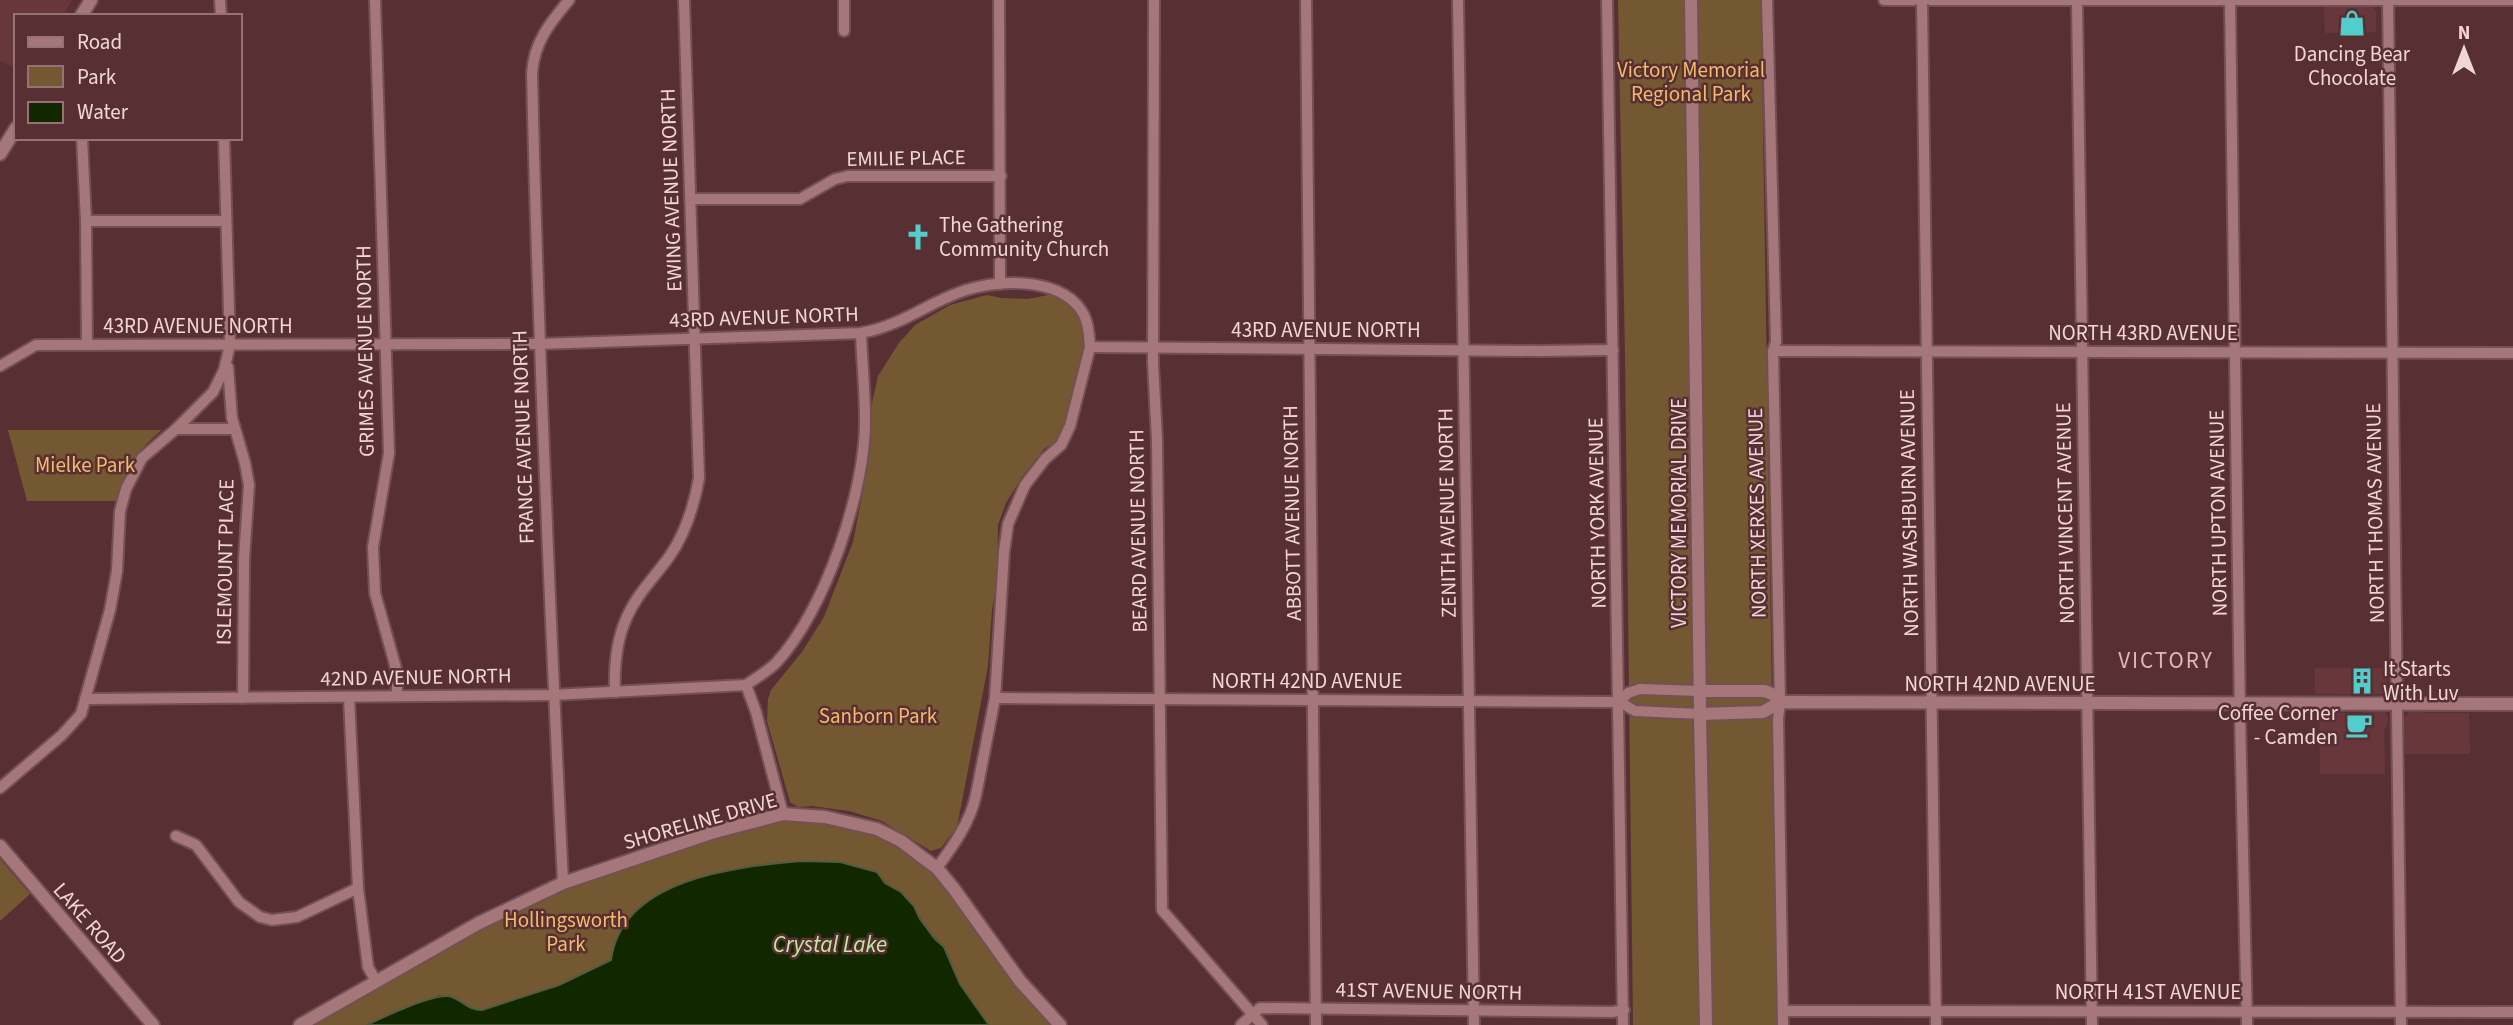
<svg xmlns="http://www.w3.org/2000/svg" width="2513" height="1025" viewBox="0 0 2513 1025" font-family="'Source Sans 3',sans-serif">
  <rect width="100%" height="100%" fill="#583034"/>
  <g fill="#67373c">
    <polygon points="0,0 72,0 63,16 16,16 16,68 0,61"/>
    <polygon points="2324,7 2373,7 2376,11 2376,32 2325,33"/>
    <polygon points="2315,668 2385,668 2387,688 2385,694 2315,694"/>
    <polygon points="2375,708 2384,711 2387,715 2388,721 2384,731 2385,774 2320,774 2319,713 2362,713"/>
    <polygon points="2412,709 2425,713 2469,713 2470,754 2405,754 2404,718"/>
  </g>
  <g fill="#745832">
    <polygon points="1618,0 1761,0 1777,1025 1633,1025 1625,353"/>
    <polygon points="1053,294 1081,313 1085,338 1084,353 1071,411 1059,440 1044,449 1022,477 1006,503 998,525 997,584 992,609 988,666 957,827 941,848 931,851 882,821 849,811 812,806 798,807 790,802 767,721 768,699 771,690 802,652 824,617 853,542 867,470 871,408 878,376 899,343 915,325 950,305 987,295 1001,298 1028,299"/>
    <path d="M8 430H162C138 449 124 471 116 501H27Z"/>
    <path d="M783 814 853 822 926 860 1060 1025H989C980 1012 969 999 961 986 954 974 952 958 944 947 940 941 934 937 929 931 923 923 919 913 912 904 905 895 896 891 888 884 883 881 881 876 877 873 873 870 866 869 862 868 805 852 700 867 650 899 629 912 614 935 612 960L559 985 482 1010H473L452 997 439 995 367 1025H300L563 883Z"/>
    <polygon points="0,859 30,894 0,921"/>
  </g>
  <path fill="#112700" stroke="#545c40" stroke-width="2" d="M801 861 840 862 877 872 885 883 901 892 914 906 920 919 935 939 944 947 960 984 989 1025H367C383 1017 438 991 452 997 463 1001 468 1010 482 1010L559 985 611 960C622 878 735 867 801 861Z"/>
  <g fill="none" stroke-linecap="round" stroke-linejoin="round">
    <g stroke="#725054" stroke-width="14">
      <g id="minor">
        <polyline points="220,0 221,16"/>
        <polyline points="375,0 389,453 373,547 375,593 397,672 397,696"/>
        <polyline points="844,0 844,31"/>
        <polyline points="999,0 1000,284"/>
        <polyline points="1154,0 1153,363 1157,440 1162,910 1262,1025"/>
        <polyline points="1306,0 1316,1025"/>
        <polyline points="1458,0 1474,1025"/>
        <polyline points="1607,0 1623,1025"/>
        <polyline points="1767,0 1776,342 1773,351 1780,702 1778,719 1783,1025"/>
        <polyline points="1884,0 1914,0"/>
        <polyline points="1922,0 1936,1025"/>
        <polyline points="1930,0 2513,0"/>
        <polyline points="2077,0 2092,1025"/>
        <polyline points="2230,0 2240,717 2247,1025"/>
        <polyline points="2388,0 2401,1025"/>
        <polyline points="82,138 86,221 87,345"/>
        <polyline points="691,199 800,199 835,179 848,176 1001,176"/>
        <polyline points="86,221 226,221"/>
        <polyline points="1773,351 2513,353"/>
        <path d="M0 366 36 345 539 344 861 333C904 325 928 302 966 290 1002 279 1064 277 1084 315 1089 325 1089 336 1090 347L1539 351 1613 350"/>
        <polyline points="228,367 232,418 245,463 249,485 244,559 243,698"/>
        <polyline points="176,429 235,429"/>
        <path d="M615 692C614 667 616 642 626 619 636 595 654 578 669 557 686 533 694 506 699 478L684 0"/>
        <polyline points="349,697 358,888 368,967 376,981"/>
        <polyline points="995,698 1620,702 1635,711 1700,714"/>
        <polyline points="85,699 552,695 746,685"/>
        <polyline points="1620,702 1628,693 1640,689 1699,691"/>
        <polyline points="0,788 62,735 81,714 110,610 117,571 120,511 126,489 142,458 176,429 213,392 224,370 230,345 224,138"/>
        <path d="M783 814 756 712 746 685C756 678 768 671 776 663 825 611 866 490 865 419 865 391 862 362 861 333"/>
        <polyline points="176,836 196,845 239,902 260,917 272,920 297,917 358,888"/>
        <path d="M937 868C953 846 970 823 976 795L995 698 1004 552 1008 524 1025 485 1045 459 1061 445 1070 426 1090 347"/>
        <path d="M563 883C550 613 538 343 532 73 534 42 550 23 569 0"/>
        <polyline points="1783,1011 2513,1012"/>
        <polyline points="1241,1025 1260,1008 1612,1012 1624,1010"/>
      </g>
    </g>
    <g stroke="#725054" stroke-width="16">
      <g id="tertiary">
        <polyline points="1691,0 1700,714 1706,1025"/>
        <polyline points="81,16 91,0"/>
        <polyline points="0,154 16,128"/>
        <polyline points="1699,691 1765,691 1774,695 1780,702"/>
        <polyline points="1700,714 1763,712 1780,702 2513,704"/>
        <polyline points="0,846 153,1025"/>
        <polyline points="300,1025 479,923 563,883 711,833 783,814 825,817 877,829 901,841 926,860 937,868 954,889 1020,981 1060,1025"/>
      </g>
    </g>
    <use href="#minor" stroke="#a5777a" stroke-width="10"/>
    <use href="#tertiary" stroke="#a5777a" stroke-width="12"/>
  </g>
  <defs>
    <g id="shop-bare" transform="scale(2.1)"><path d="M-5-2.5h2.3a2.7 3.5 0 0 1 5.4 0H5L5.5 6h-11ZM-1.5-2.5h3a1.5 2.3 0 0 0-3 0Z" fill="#52cdcc" stroke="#583034" stroke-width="2.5" paint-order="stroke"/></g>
    <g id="church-bare" transform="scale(2.1)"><path d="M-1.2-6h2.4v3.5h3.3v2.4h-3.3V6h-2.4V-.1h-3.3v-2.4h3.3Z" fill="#52cdcc" stroke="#583034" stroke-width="2.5" paint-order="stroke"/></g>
    <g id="building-bare" transform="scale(2.1)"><path d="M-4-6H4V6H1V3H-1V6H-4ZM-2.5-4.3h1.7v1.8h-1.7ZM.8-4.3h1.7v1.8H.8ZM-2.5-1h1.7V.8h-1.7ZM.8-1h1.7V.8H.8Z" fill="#52cdcc" stroke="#583034" stroke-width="2.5" paint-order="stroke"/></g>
    <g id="cafe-bare" transform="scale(2.1)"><path d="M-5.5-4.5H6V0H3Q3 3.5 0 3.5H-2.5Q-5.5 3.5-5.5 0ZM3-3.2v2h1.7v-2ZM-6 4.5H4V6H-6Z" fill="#52cdcc" stroke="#583034" stroke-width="2.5" paint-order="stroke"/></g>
  </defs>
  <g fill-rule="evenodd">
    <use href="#shop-bare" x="2352" y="23"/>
    <use href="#church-bare" x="918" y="237"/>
    <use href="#building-bare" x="2362" y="681"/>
    <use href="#cafe-bare" x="2359" y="725"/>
  </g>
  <g text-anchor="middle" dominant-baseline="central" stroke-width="5" stroke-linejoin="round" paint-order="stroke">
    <g font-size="21" fill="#f0d6d7" stroke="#583034" text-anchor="start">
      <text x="2352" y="54" text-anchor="middle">Dancing Bear<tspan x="2352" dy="24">Chocolate</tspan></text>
      <text x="939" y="225">The Gathering<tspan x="939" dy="24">Community Church</tspan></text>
      <text x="2383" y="669">It Starts<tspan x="2383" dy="24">With Luv</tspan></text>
      <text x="2338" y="713" text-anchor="end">Coffee Corner<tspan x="2338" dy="24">- Camden</tspan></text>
    </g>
    <g font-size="21" fill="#f3ba69" stroke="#583034">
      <text x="1691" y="70">Victory Memorial<tspan x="1691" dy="24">Regional Park</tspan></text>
      <text x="85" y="465">Mielke Park</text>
      <text x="878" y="716">Sanborn Park</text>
      <text x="566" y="920">Hollingsworth<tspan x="566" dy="24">Park</tspan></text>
    </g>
    <g font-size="21" fill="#f0d6d7" stroke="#583034">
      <text transform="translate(906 158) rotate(-1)">EMILIE PLACE</text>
      <text transform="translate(671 190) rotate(-92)">EWING AVENUE NORTH</text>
      <text transform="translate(764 317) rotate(-2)">43RD AVENUE NORTH</text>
      <text x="198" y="326">43RD AVENUE NORTH</text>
      <text x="1326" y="330">43RD AVENUE NORTH</text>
      <text x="2143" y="333">NORTH 43RD AVENUE</text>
      <text transform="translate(365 351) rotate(-91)">GRIMES AVENUE NORTH</text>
      <text transform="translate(523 437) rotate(-92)">FRANCE AVENUE NORTH</text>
      <text transform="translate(1292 513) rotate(-91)">ABBOTT AVENUE NORTH</text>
      <text transform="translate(1447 513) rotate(-91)">ZENITH AVENUE NORTH</text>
      <text transform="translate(1597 513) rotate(-91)">NORTH YORK AVENUE</text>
      <text transform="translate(1679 513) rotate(-90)">VICTORY MEMORIAL DRIVE</text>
      <text transform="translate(1757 513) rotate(-91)">NORTH XERXES AVENUE</text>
      <text transform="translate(1909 513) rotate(-91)">NORTH WASHBURN AVENUE</text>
      <text transform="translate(2065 513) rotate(-91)">NORTH VINCENT AVENUE</text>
      <text transform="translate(2218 513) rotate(-91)">NORTH UPTON AVENUE</text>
      <text transform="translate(2375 513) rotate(-91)">NORTH THOMAS AVENUE</text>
      <text transform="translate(1138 531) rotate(-91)">BEARD AVENUE NORTH</text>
      <text transform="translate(225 562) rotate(-89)">ISLEMOUNT PLACE</text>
      <text transform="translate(416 677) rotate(-1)">42ND AVENUE NORTH</text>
      <text x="1307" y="681">NORTH 42ND AVENUE</text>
      <text x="2000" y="684">NORTH 42ND AVENUE</text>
      <text transform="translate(700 821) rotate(-16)">SHORELINE DRIVE</text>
      <text transform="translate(90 923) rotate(49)">LAKE ROAD</text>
      <text transform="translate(1429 991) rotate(1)">41ST AVENUE NORTH</text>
      <text x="2148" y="992">NORTH 41ST AVENUE</text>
    </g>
    <g font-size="23" letter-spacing="2" fill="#e6b3b7" stroke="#583034">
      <text x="2166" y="660">VICTORY</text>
    </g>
    <g font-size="23" font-style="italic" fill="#bbed9c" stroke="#583034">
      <text x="830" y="944">Crystal Lake</text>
    </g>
  </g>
  <rect x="14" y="14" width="228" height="126" fill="#583034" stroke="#957275" stroke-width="2"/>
  <rect x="28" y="37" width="35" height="10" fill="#a5777a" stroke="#957275" stroke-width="2"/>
  <text x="77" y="49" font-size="21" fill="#f0d6d7">Road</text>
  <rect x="28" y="66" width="35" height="21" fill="#745832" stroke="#957275" stroke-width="2"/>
  <text x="77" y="84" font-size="21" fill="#f0d6d7">Park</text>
  <rect x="28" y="102" width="35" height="21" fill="#112700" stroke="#957275" stroke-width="2"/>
  <text x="77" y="119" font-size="21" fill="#f0d6d7">Water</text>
  <g transform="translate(2464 49)" stroke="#583034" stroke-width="5" paint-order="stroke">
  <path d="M0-5L12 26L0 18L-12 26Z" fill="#f0d6d7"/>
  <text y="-10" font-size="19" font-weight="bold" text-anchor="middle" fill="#f0d6d7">N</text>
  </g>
</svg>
